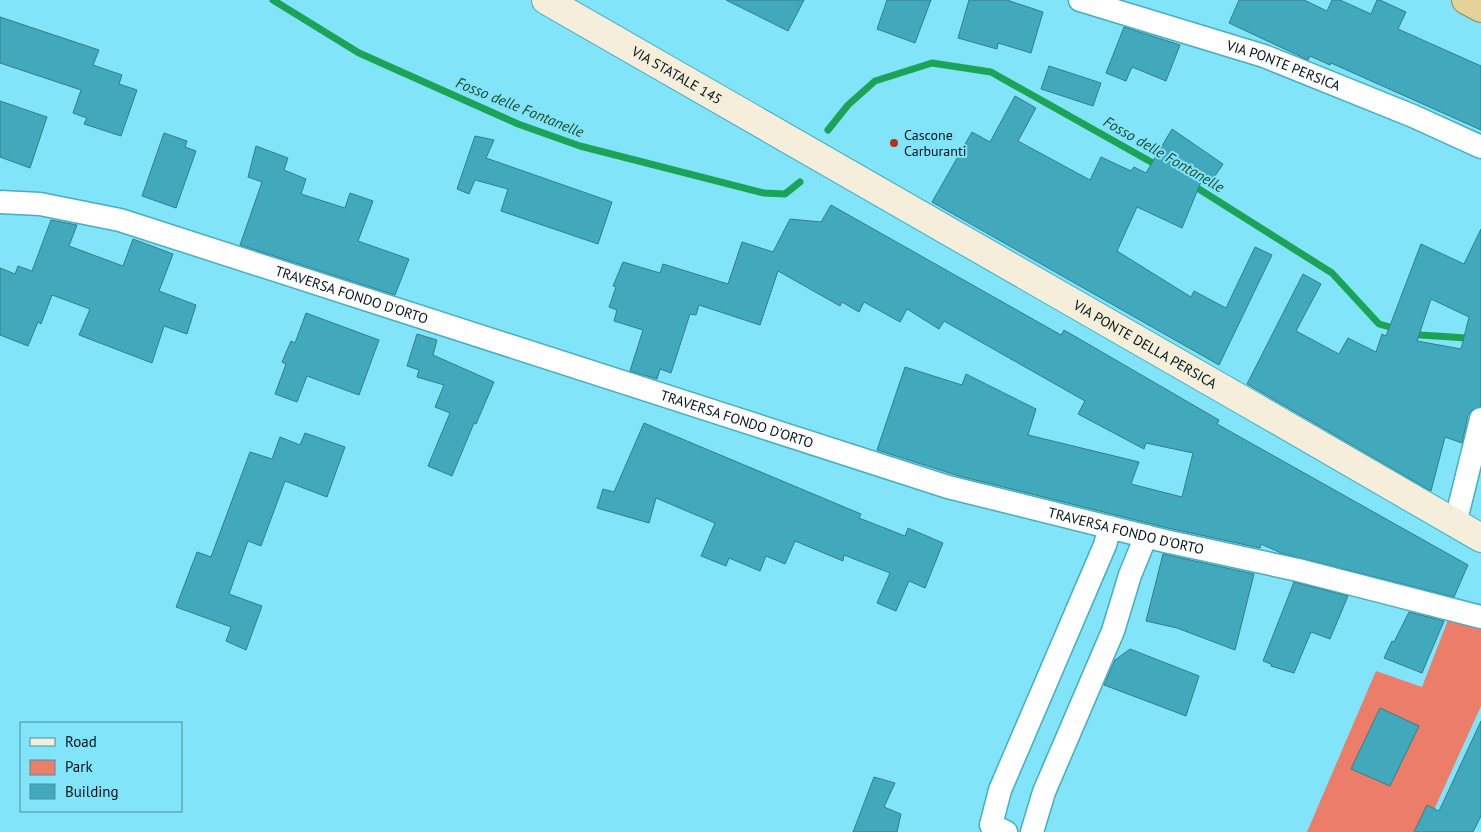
<svg xmlns="http://www.w3.org/2000/svg" width="1481" height="832" viewBox="0 0 1481 832" font-family="'PT Sans',sans-serif">
  <rect width="100%" height="100%" fill="#81e4f8"/>
  <polygon fill="#ec7d68" points="1448,620 1481,628 1481,706 1424,832 1307,832 1376,671 1422,687"/>
  <g fill="none" stroke-linecap="round" stroke-linejoin="round">
    <g stroke="#1ba457" stroke-width="7">
      <polyline points="273,0 359,53 518,124 580,146 764,193 785,194 800,182"/>
      <polyline points="828,130 848,105 875,81 932,63 991,72 1160,167"/>
      <polyline points="1191,184 1332,273 1379,324 1397,329"/>
      <polyline points="1412,333 1421,335 1481,339"/>
    </g>
  </g>
  <g fill="#42a9bc" stroke="#317e8d" fill-rule="evenodd">
    <polygon points="726,0 804,0 788,31"/>
    <polygon points="887,0 931,0 915,43 877,29"/>
    <polygon points="969,0 1007,0 1043,12 1031,53 998,43 997,49 958,38"/>
    <polygon points="1239,0 1304,0 1327,11 1332,0 1340,0 1371,14 1377,0 1380,0 1406,12 1398,29 1481,66 1481,130 1331,63 1330,65 1310,56 1308,60 1229,23"/>
    <polygon points="0,17 99,50 93,65 122,75 119,84 137,90 121,136 84,124 87,118 73,113 81,90 0,63"/>
    <polygon points="1124,27 1180,45 1166,81 1132,67 1126,81 1106,73"/>
    <polygon points="1049,66 1101,83 1093,106 1041,89"/>
    <polygon points="1015,96 1036,108 1018,141 1090,180 1101,157 1131,171 1134,167 1146,173 1172,129 1223,164 1211,182 1203,177 1182,228 1137,207 1117,251 1191,297 1194,291 1226,308 1255,247 1272,255 1219,365 932,202 972,132 990,142"/>
    <polygon points="0,101 47,117 30,168 0,157"/>
    <polygon points="164,133 187,141 185,147 196,151 176,208 142,196"/>
    <polygon points="475,136 494,140 486,158 612,202 598,244 501,211 508,189 475,180 469,194 457,189"/>
    <polygon points="256,146 288,158 284,170 306,179 301,194 345,208 350,193 373,201 358,241 409,259 395,295 240,245 262,182 248,177"/>
    <polygon points="831,205 1061,335 1064,330 1219,420 1217,424 1468,565 1454,597 1281,553 1261,544 1260,548 1168,528 959,476 877,450 905,367 962,385 966,374 1036,409 1028,435 1139,462 1131,484 1182,497 1193,453 1146,443 1144,449 1078,414 1085,401 944,321 939,329 907,309 900,322 864,302 859,312 842,302 840,306 778,271 760,325 699,305 696,315 690,314 671,373 660,369 657,379 630,371 643,330 614,321 617,310 609,307 616,287 613,286 623,262 660,273 663,264 728,284 742,242 773,252 790,219 821,222"/>
    <polygon points="51,220 77,225 69,246 123,266 133,239 173,254 159,291 196,305 187,334 164,326 152,363 79,335 90,309 52,295 41,324 38,322 28,346 0,335 0,268 15,274 18,266 32,271"/>
    <path d="M1481 229V406L1472 410 1468 415 1462 443 1445 437 1431 491 1247 384 1303 274 1321 284 1296 331 1339 354 1348 338 1376 352 1382 334 1386 336 1421 244 1464 264ZM1431 299 1469 317 1461 349 1417 341Z"/>
    <polygon points="306,313 379,340 359,395 307,376 297,402 275,394 286,364 282,362 291,341 295,343"/>
    <polygon points="417,334 437,340 433,355 494,382 476,424 474,423 452,476 428,466 450,413 435,407 444,385 417,377 419,370 407,366"/>
    <polygon points="644,423 861,514 859,518 905,536 908,528 943,543 925,588 909,581 896,611 877,603 890,573 844,555 843,561 795,541 785,564 766,556 760,571 729,558 726,566 701,556 715,523 656,498 649,523 597,508 603,489 614,492"/>
    <polygon points="305,433 345,447 327,497 285,481 261,546 248,541 229,594 262,606 246,650 226,641 231,627 176,607 197,552 211,557 250,452 272,459 280,437 300,445"/>
    <polygon points="1163,554 1254,574 1235,650 1177,628 1146,621"/>
    <polygon points="1294,582 1348,596 1330,639 1311,632 1294,673 1271,666 1271,664 1263,661"/>
    <polygon points="1409,612 1444,621 1422,673 1384,658 1392,641 1394,642"/>
    <polygon points="1130,649 1199,676 1186,716 1104,685 1115,660"/>
    <polygon points="1380,708 1419,726 1390,786 1351,769"/>
    <polygon points="1481,721 1481,816 1473,832 1414,832 1427,805 1439,811"/>
    <polygon points="874,777 895,783 884,807 901,814 897,832 853,832"/>
  </g>
  <g fill="none" stroke-linecap="round" stroke-linejoin="round">
    <g stroke="#47adc1" stroke-width="25">
      <g id="minor">
        <path id="s1" d="M1080 0 1264 56 1413 116 1481 147"/>
        <path id="s2" d="M0 202 40 204 120 220 948 487 1165 541 1298 570 1481 617"/>
        <polyline points="1455,524 1481,419"/>
        <polyline points="1006,832 991,825 1000,790 1105,545 1110,527"/>
        <polyline points="1032,832 1044,792 1113,631 1130,575 1146,536"/>
      </g>
    </g>
    <g stroke="#47adc1" stroke-width="30">
      <g id="secondary">
        <path id="s3" d="M546 0 1258 409 1481 538"/>
      </g>
    </g>
    <g stroke="#90885d" stroke-width="30">
      <polyline id="trunk" points="1466,0 1481,8"/>
    </g>
    <use href="#minor" stroke="#fff" stroke-width="22"/>
    <use href="#secondary" stroke="#f5eeda" stroke-width="28"/>
    <use href="#trunk" stroke="#e4d29b" stroke-width="28"/>
  </g>
  <circle fill="#ba2e16" stroke="#81e4f8" stroke-width="2" cx="894" cy="143" r="5"/>
  <g text-anchor="middle" dominant-baseline="central" stroke-width="4" stroke-linejoin="round" paint-order="stroke">
    <g font-size="14" fill="#001317" stroke="#81e4f8">
      <text stroke="none"><textPath href="#s1" startOffset="214">VIA PONTE PERSICA</textPath></text>
      <text stroke="none"><textPath href="#s3" startOffset="151">VIA STATALE 145</textPath></text>
      <text stroke="none"><textPath href="#s2" startOffset="365">TRAVERSA FONDO D'ORTO</textPath></text>
      <text stroke="none"><textPath href="#s3" startOffset="691">VIA PONTE DELLA PERSICA</textPath></text>
      <text stroke="none"><textPath href="#s2" startOffset="770">TRAVERSA FONDO D'ORTO</textPath></text>
      <text stroke="none"><textPath href="#s2" startOffset="1175">TRAVERSA FONDO D'ORTO</textPath></text>
    </g>
    <g font-size="14" fill="#001317" stroke="#81e4f8" text-anchor="start">
      <text x="904" y="135">Cascone<tspan x="904" dy="16">Carburanti</tspan></text>
    </g>
    <g font-size="15" font-style="italic" fill="#1a4b2b" stroke="#81e4f8">
      <text transform="translate(520 107) rotate(22)">Fosso delle Fontanelle</text>
      <text transform="translate(1164 154) rotate(30)">Fosso delle Fontanelle</text>
    </g>
  </g>
  <rect x="20" y="722" width="162" height="90" fill="#81e4f8" stroke="#4d909e"/>
  <rect x="30" y="738" width="25" height="8" fill="#f5eeda" stroke="#4d909e"/>
  <text x="65" y="747" font-size="15" fill="#001317">Road</text>
  <rect x="30" y="760" width="25" height="15" fill="#ec7d68" stroke="#4d909e"/>
  <text x="65" y="772" font-size="15" fill="#001317">Park</text>
  <rect x="30" y="784" width="25" height="15" fill="#42a9bc" stroke="#4d909e"/>
  <text x="65" y="797" font-size="15" fill="#001317">Building</text>
</svg>
